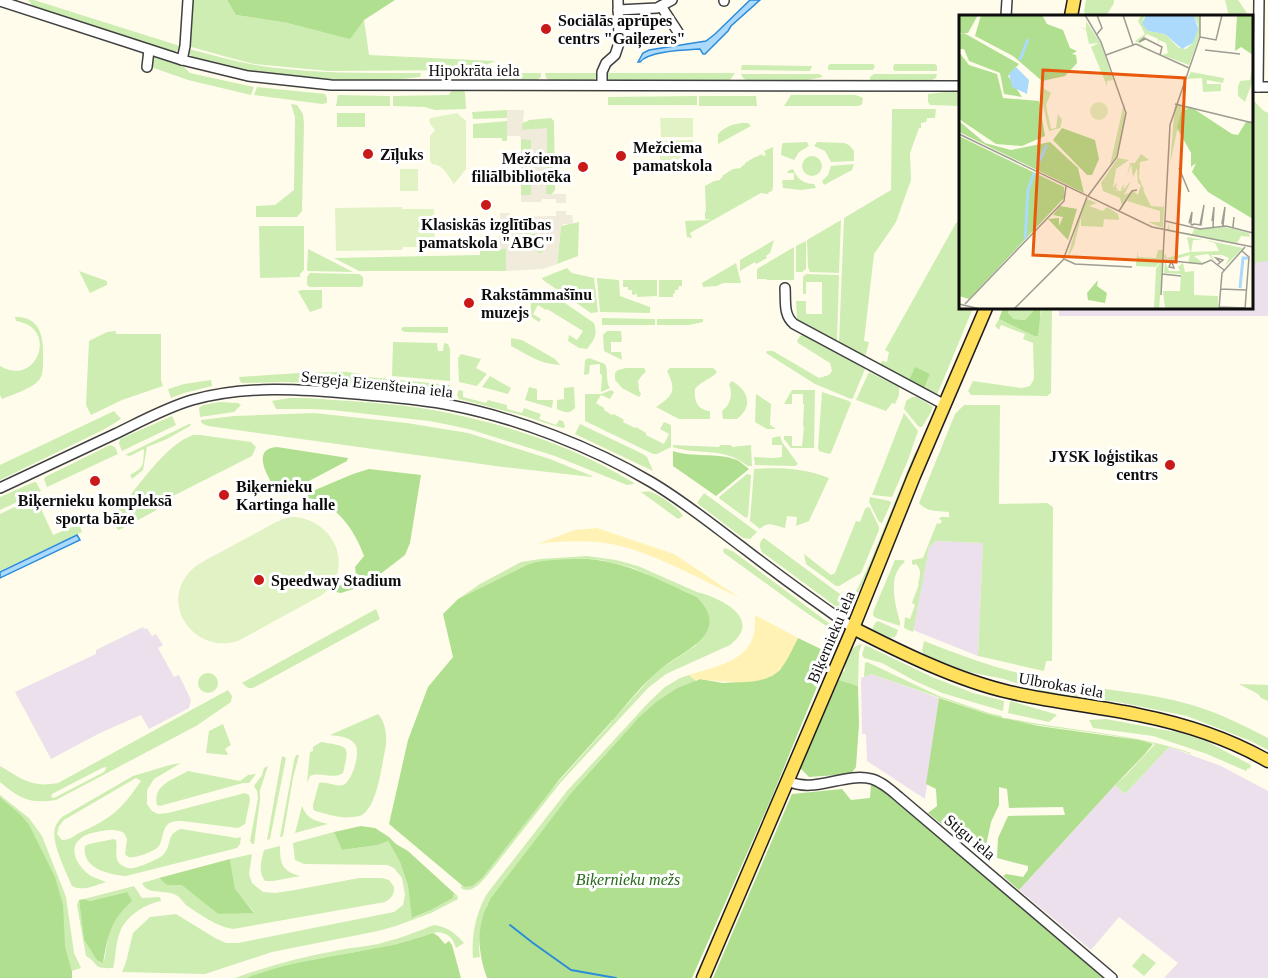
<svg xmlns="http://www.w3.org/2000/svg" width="1268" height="978" viewBox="0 0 1268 978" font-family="Georgia,serif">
  <rect width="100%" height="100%" fill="#fffcec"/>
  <g fill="#ece0ec">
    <polygon points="1257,261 1268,261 1268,316 1059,316 1059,308 1252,308 1252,266 1254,266"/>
    <polygon points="936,541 983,543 978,656 913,630 929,547"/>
    <polygon points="143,627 144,629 147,628 152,636 156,634 163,645 158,648 174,677 179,675 191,700 189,708 149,729 141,715 100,733 51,759 15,692 96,654 96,650"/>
    <polygon points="871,674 939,698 925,799 867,761 866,734 862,734 861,678"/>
    <polygon points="1169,747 1221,766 1268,791 1268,978 1164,978 1178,963 1119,917 1091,950 1019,890 1115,785 1125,794"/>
  </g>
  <g fill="#ceedb2" fill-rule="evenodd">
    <polygon points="28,0 34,0 180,46 180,50 174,52 33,6"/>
    <polygon points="193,0 227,0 236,15 288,23 364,20 369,55 495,61 474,70 329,71 254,64 227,57 188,46 191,36"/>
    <polygon points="1086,0 1114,0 1114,3 1106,16 1086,16 1084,11"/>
    <polygon points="1225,0 1238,0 1249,16 1229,16"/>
    <path d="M188 49C210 54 233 61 255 65 310 74 365 73 421 73L420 77C371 83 315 82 266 74 241 70 217 63 193 57L189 54Z"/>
    <polygon points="153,57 183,66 190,73 254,87 251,95 188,80 151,67"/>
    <polygon points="830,64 873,64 875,66 873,70 828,70 828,66"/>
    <polygon points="894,64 935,64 937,66 937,71 895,71 893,69"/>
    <polygon points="742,65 744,65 812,66 810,71 741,70"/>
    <polygon points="483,73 541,73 541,77 537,80 482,80"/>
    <polygon points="545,73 598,73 598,77 592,80 550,80 546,78"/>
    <polygon points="604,73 735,73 730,80 609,80 604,77"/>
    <polygon points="741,74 820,74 823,77 808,80 750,81 744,79"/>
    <polygon points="874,74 937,74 936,78 932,80 870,80 870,77"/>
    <polygon points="257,87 325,94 327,98 327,103 322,104 254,95"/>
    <polygon points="451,91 463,91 465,92 466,109 435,110 425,107 393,106 393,96 449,95"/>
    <polygon points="946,92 960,92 960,106 930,105 928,102 928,94"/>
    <polygon points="338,95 390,96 390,106 336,106"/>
    <polygon points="791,95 856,95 863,98 862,104 859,106 784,106"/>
    <polygon points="697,96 697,105 608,105 608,97"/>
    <polygon points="699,96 756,96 757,106 699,106"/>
    <polygon points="1252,99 1264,111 1268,113 1268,261 1257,262 1254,266 1252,266"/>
    <polygon points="291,104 297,105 303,114 304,124 302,211 297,217 256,217 256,206 275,205 294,190 295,117"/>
    <polygon points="892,109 936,109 935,118 927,118 926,122 921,123 921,128 919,128 910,153 911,180 896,222 874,254 864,341 869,342 865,357 839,342 844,218 891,190"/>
    <polygon points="507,110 507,118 473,119 472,112"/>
    <rect x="337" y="113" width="28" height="14"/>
    <polygon points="551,118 554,121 555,190 552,194 546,194 547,129 522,130 521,123 528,121 529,120"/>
    <polygon points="507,121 507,141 502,141 502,138 473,138 473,124"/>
    <path d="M742 123H748L751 126 718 144V134C725 127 732 124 742 123Z"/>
    <rect x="521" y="139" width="10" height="56"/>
    <polygon points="807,142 809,146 799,152 794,160 781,155 782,145 783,143"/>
    <polygon points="817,142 844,143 849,145 854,151 854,161 831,162 825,151 814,146"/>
    <polygon points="773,147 773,187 772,191 769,192 768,194 761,193 690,233 692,238 687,237 685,221 711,220 705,219 705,212 706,211 705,186 714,181 720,180 720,179 723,177 722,176 733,169 741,168 741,167 745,164 745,163 755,157 756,157 762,154 763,156 766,155 764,151"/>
    <circle cx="812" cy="166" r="10"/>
    <polygon points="854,164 852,170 824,185 822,181 828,175 831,166"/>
    <path d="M793 169C797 179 804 184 814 184L816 188 801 190 783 188 782 182 783 180H794V173H787L789 170Z"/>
    <polygon points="841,220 839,273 810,272 808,267 807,240"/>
    <polygon points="579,222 578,256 557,264 561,226"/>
    <polygon points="960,222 960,308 973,308 937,395 924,389 930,374 909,381 880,365 882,361 887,362 889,352 885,350 956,223"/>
    <polygon points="259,226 304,226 304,270 300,274 300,277 260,278"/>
    <polygon points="526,233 540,234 542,236 544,251 542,253 538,253 524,243 523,236"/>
    <polygon points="774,240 770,253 766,256 767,258 756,264 755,262 740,271 740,260"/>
    <polygon points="806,241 806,269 802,272 796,272 796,246"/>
    <polygon points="794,247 794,280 767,280 766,279 757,279 757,269"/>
    <polygon points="308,249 353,272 307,271"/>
    <polygon points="506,249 506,271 359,271 334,258 480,255 480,250"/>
    <polygon points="736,263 741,283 723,283 717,286 703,287 702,283"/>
    <polygon points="567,268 572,273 594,278 598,312 591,313 543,280 542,278"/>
    <polygon points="79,271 107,281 107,285 90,293"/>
    <polygon points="310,273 359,274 363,277 363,285 361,287 310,287 307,285 307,277"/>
    <polygon points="806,274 839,275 837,341 797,319 796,301 806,301 806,314 822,314 822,282 806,282 806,294 803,294 803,277"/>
    <polygon points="597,278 619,280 620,296 650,307 650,313 600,312"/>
    <polygon points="623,280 657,280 657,296 637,297 637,294 632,295 632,290 628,290 628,287 623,287"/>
    <polygon points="659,280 682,280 682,286 679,286 678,290 675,290 675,293 673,294 673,297 659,297"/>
    <path d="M532 289 546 290 594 323C598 335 594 340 587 349L579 348 568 341 569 335 577 340 583 331 547 309 546 310 538 305 533 314 541 319 539 322 530 316Z"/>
    <polygon points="302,290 322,290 322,308 310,312 298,291"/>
    <polygon points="1008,308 1034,308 1034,310 1025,320 1014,319 1008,313"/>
    <polygon points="1041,308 1052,308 1051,393 1047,396 971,395 968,391 973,381 1022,388 1030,386 1034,379 1033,343 1023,339 1025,334 1001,325 999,330 995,326 999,319 1034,336 1042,310"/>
    <path d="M15 317C43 316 44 342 43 362 43 368 43 375 39 380 33 388 12 395 2 399L0 395V366C38 388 59 327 16 321Z"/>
    <polygon points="602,318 655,319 655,325 602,325"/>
    <polygon points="657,319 703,319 703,322 689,325 657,325"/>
    <polygon points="403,327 448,327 448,333 406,332 402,331 401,329"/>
    <polygon points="116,331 116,334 161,334 161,380 163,386 122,400 91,415 86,405 89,341 107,332"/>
    <polygon points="607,331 621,331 622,340 621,342 611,342 611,352 621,352 622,360 604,351 603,335"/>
    <polygon points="804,334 865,369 853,398 851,399 815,384 766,353 767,351 773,351 819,378 829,375 832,371 830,363 798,343 797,341 800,336"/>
    <path d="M511 338 522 340 555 359 560 365C540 364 528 355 511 346Z"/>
    <polygon points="393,342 437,343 438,351 443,351 444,343 448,344 450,349 450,381 392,376"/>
    <polygon points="461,354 481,359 476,368 487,374 477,386 459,382 458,358"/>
    <path d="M589 358 605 364C609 372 605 382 610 388L601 392 602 375 600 374V364L590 365 589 374 584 375 585 360Z"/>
    <polygon points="626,368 644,368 646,372 643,374 638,381 639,390 641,394 639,397 622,388 615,380 615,373 618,370"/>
    <path d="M670 368H713L717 372C713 378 701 381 695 389 694 400 697 410 710 411V419H679L656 407C673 396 677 391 667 371Z"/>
    <polygon points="347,372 361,374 362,378 359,385 285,382 242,383 240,381 239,377 299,373"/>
    <polygon points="869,372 899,387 899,395 895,404 892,403 886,411 856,400"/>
    <polygon points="490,376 511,388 508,394 482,387"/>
    <polygon points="368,377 450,385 449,394 447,396 420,392 371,387 369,385"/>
    <polygon points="211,380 212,386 184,393 171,398 168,389 184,384"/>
    <path d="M732 381C748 390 754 406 737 419H723L722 411C731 404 733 395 729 384Z"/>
    <polygon points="529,387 537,389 537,400 553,400 552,408 525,400"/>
    <path d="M574 387 575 408C569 415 564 412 557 409V400L564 399V388Z"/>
    <polygon points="459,390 463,391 463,397 486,403 488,400 507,405 507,409 522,413 524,408 541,414 539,419 556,425 559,420 563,421 565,426 564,428 558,427 521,415 459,399 457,395"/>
    <polygon points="611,390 614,392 610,399 601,395 596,403 604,408 604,410 612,415 614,414 624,420 623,422 635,428 636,427 646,433 646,435 664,444 669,434 660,429 664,422 671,425 671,447 657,454 653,454 585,421 585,394 601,394"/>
    <polygon points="792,390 815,390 814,448 791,448 784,439 784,436 792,436 792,446 802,446 804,427 803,426 804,404 803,404 803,394 792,394 792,404 784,404"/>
    <polygon points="822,392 849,401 851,403 831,453 829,454 819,451 818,448"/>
    <polygon points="756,394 771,404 770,425 775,428 775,429 767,429 755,422"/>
    <polygon points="912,397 917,397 933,407 931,412 922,427 920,427 918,426 904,409 906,401"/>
    <path d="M289 398H305C348 401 391 403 433 410 503 423 574 446 634 483V484L627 485 555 456 472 430 450 425 429 421 332 410 310 409H276L272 401Z"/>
    <polygon points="220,402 238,403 241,405 234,412 200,417 199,408 203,405"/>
    <path d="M964 405H1000L999 504 1047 503 1053 507 1052 661H1046L1044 671 978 656 983 543 936 541 929 547 913 632 904 628 905 617 910 619 915 605 912 603 919 584 918 583C920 576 922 570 916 564L914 565 912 564V560L923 558 937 523 940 524 942 521 939 519 941 517H949V512C938 511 926 512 919 503L955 414Z"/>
    <polygon points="114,411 121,419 103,430 0,480 0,465"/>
    <polygon points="314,413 407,423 468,433 550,459 592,476 592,477 503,467 208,426 203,424 201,422 201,420 234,416"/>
    <polygon points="904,413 918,431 908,460 892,497 872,495"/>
    <polygon points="172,416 176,425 122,451 119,444 120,439"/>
    <path d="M189 424H191L190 426 167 439 147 447 143 470 132 479 130 475C145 467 143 465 144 449L130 456 125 455Z"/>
    <polygon points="580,424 643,454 647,457 653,471 575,434"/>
    <path d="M193 435H200L251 442 256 447 252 456 173 496 155 511 121 529 118 530C113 523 114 518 118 511 137 488 165 445 193 435Z"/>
    <polygon points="780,436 782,442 798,464 795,466 755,465 754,457 773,458 782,457 782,445 772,445 772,438"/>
    <polygon points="110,445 115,447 118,454 47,487 44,479 45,477"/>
    <path d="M673 445 719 447 720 445H731L732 447 751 445 752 466H748C722 446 700 456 673 447Z"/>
    <polygon points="915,452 916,452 916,460 882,541 851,608 850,604 869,565"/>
    <path d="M754 469C781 467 805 468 829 478L809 521 796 526 797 517 787 516 785 528C775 526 769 520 760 529L750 521Z"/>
    <polygon points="747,474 751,475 751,477 748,516 746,518 720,499 719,497"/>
    <polygon points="34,482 36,482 41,491 0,510 0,497"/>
    <path d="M641 492C644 492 648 491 651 492 660 495 679 508 683 516L678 519Z"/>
    <polygon points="704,493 757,532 750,539 743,538 697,503"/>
    <polygon points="42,494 41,497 37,500 53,535 79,524 82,532 0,571 0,514"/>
    <polygon points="870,497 890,501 891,503 882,523 879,522 869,502"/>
    <polygon points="868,507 870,508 879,527 879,530 861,573 839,586 836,586 806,564 804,554 831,575 835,573 856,521 860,522 865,509"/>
    <path d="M764 538 844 597 847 603 842 611 762 552C759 547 759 541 764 538Z"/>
    <polygon points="725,548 734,552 834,627 831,629 808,614 724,553 723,550"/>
    <path d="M587 556 616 560 638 566 697 592C721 598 764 619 730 645L666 674 648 688 561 782 485 878C478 885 471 894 461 888V886L464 887 611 723 610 721 611 719 613 720 657 671 695 646 709 620C707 610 704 604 697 597L633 568 602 560 588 559 563 560 529 564 458 599 480 584 521 562 540 559Z"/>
    <path d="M895 560H903L905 562C887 575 895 603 900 622V626L876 618 873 615V612Z"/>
    <polygon points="376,609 380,619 253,688 248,688 242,683"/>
    <polygon points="878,621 898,630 896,636 891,638 872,630 875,623"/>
    <path d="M924 641C964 657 1004 671 1047 680 1095 690 1145 691 1192 705 1217 712 1245 726 1268 738V750L1251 741 1187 716 1118 702 1061 695 1037 690 1004 679 969 672 924 655 922 651Z"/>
    <path d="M862 644 859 652 858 686 839 680 842 672 845 671C844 659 850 646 862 644Z"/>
    <polygon points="865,645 932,677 973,693 1004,701 1003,711 942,693 915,681 882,663 864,658 862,655"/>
    <polygon points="867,662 939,696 989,713 1002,716 1002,718 990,715 871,674 864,677 865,663"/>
    <circle cx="208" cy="683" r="10"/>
    <path d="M689 675 696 681 677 688 656 702 639 717 571 793 487 905 482 924 479 949 480 957 473 958C471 936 476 910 489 891L567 791 649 702 665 687 680 678Z"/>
    <polygon points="1239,684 1268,685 1268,701 1261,698 1258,694"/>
    <path d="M228 690 232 696 231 702 196 726 56 800C30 804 20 799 0 782V766C22 779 32 788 58 783ZM107 767 104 772 54 798 51 797 52 794 102 768Z"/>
    <polygon points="1010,701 1055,714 1057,715 1049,722 1008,713"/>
    <path d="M378 714C385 721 387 735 386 745 382 763 378 805 362 815 361 816 353 817 352 817 341 819 327 814 315 811L313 809V805L319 783C327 781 335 787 343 785 352 782 360 754 356 746 352 737 339 736 330 735Z"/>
    <path d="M1007 718C1068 731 1132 733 1191 753V754L1169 747 1125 794 1115 785 1126 775 1155 744C1107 732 1056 730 1007 719Z"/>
    <polygon points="1106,719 1181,733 1206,741 1251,765 1250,769 1248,768 1246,771 1207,754 1153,736 1093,728 1089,720"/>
    <polygon points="223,724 231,745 225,749 228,754 227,755 206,753 209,731"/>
    <path d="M321 742C349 747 350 744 343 773 333 780 321 771 310 776L307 783 310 752 313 751V747Z"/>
    <polygon points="296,755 299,755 293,778 283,836 280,837 294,761"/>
    <polygon points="282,756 286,758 270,839 267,840"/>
    <path d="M181 763 154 779 147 790V804L152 811 158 814 168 813 245 793 249 795 250 800 245 824 238 828 182 821C177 821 172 821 168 824 162 830 163 839 159 846 156 851 134 859 128 857 127 856 126 855 125 854L127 839 124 833C116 829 111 830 102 831 95 832 85 834 80 839 66 850 81 871 93 877 97 879 102 880 106 882 96 885 82 892 72 886 66 871 49 840 56 825 57 823 60 819 62 817L133 776 170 765ZM136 778 141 781C120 811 112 818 79 833 73 837 69 840 62 840L57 834 59 826 64 820Z"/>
    <polygon points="268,766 260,790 260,800 254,844 252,844 250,841 258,798 257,791 254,786 262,775 264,768"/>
    <path d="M188 771 240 781 248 775 256 774 249 783H243L160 806 157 805C152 785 174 779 188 771Z"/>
    <polygon points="0,795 29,818 42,836 66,897 74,953 81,968 72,971 65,946 21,815 0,797"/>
    <path d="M302 806C308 820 314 820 328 824L295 833Z"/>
    <path d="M181 829 237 838 241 837 240 844 237 848 126 876C109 875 81 868 85 846L89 844 114 839 116 840C118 847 114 856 119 863 122 866 128 869 132 868 138 868 159 859 163 855 173 845 165 834 181 829Z"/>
    <polygon points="334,832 342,850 378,845 388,841 400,862 408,886 413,918 431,910 453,898 454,893 457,895 458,899 431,913 396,926 378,931 272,952 205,974 122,972 126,962 133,933 150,917 176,914 215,938 226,943 238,943 394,912 403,905 405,895 402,878 394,868 387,865 304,864 295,860 293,843"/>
    <path d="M280 846C280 864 282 871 300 876L273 881H265C258 871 261 862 264 850Z"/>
    <path d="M252 854 249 874 252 883 263 892 275 893 295 890 359 878H382L389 880 394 887C394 895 392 898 385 902L233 929C218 927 199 914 186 905 183 902 180 897 176 895 165 889 148 896 142 883L159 878 168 885 182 884 218 914 254 912 235 890 230 859Z"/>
    <path d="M134 886 142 898 160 897 161 901C143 905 124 917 119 935 115 946 116 957 113 968 91 969 100 964 86 956L77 905 79 900 84 940 93 954 104 962 109 932 119 913 127 892 90 901 84 899Z"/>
    <path d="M434 925C448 927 455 933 464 943L456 948C453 937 447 933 437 932L386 947 315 959 266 971 246 978H235C268 966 301 957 335 951 351 947 369 947 385 942 402 938 418 931 434 925Z"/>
    <polygon points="1143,953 1156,963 1144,976 1132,966"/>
  </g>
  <g fill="#b0df90">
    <polygon points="227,0 395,0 364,20 350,39 288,23 236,15"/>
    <polygon points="1003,308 1014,308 1008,309 1008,313 1014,319 1025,320 1034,310 1034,308 1041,308 1038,336 1034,336 999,319"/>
    <polygon points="915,367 930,374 924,389 909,381"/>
    <path d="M277 447 348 458 347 461 288 492 278 494C271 481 248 449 277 447Z"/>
    <path d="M673 451C693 458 716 452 737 460 741 462 745 466 749 469L716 496 673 466Z"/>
    <path d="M369 469 421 475 410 543 405 555 366 585 341 593 336 592V588L356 575 355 567 364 556C355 531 337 503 308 498V493L353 474Z"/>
    <path d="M588 559C628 562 661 581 697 597 734 636 679 651 657 672 641 686 627 704 613 720H611V722L559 780 482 878 472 886 464 887 389 824 408 740 428 687 453 657 443 614 458 599 529 564C548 559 568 559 588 559Z"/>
    <path d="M798 638 827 652 819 670 823 672 771 799 692 978H487C477 951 476 924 491 898L571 793 639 717 656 702 677 688 700 679 723 683 740 682 757 680 772 676 780 670Z"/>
    <polygon points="839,680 858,686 859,724 856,767 851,774 809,777 800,768"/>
    <polygon points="939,698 990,715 1039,726 1139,740 1153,744 1144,755 1115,785 1019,890 1003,876 1006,874 1023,877 1028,870 1028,866 997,858 998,838 1008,816 1065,815 1063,807 1009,808 1007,789 999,787 999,805 991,822 986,846 986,854 991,859 989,863 928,813 937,806 936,789 926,784"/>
    <polygon points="871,785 878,785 1103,978 713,978 792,794 842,789 851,800 870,798"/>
    <polygon points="0,797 21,815 29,825 55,877 63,905 65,946 72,971 72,978 0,978"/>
    <polygon points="361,826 375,828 389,837 396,844 408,851 454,893 453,898 431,910 412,918 408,886 400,862 388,841 378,845 342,850 334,832"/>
    <polygon points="230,859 235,889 254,913 218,914 182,885 167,885 159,878"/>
    <path d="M127 892 132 901C110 921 108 935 103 963L97 960 84 940 79 900 84 899 90 901Z"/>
    <path d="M433 933 438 936 445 944 449 941 452 945 461 978H246C289 961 337 956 383 947 400 944 416 938 433 933Z"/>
  </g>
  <g fill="#fff2b4">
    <path d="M597 528 674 554 740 598C701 580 653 552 612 544 587 540 562 541 537 544L575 530Z"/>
    <path d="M755 616H757L798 638C792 649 787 663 778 671 761 688 722 681 700 679L696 681 689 675C710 668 742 663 752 640 755 633 755 624 755 616Z"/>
  </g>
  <g fill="#e1f3c5">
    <path d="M457 113 466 121V169L454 184C447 175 444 165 432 164L430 161V136L435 130C432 126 428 123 430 118Z"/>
    <polygon points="660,118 693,118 693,137 661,137"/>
    <polygon points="693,140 693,149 660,172 660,141"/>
    <rect x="400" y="169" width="18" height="22"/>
    <polygon points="402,207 402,209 434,209 435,247 403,247 402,250 336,251 335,208"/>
    <path d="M291 517C333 517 357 567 322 595L238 641C197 654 161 609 187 575 195 564 210 558 221 552 239 542 257 533 274 523L283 519Z"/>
  </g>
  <g fill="#f0ebdb" fill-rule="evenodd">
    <polygon points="507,110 524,110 522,130 547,128 546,194 566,194 566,203 556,203 556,199 542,199 541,202 521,202 521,195 531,195 531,140 521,139 520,136 507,136"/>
    <path d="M556 211H566V215H572L573 221V224H563L561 227 557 264 543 269 506 271V249H499L500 213H510V217L556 216ZM526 233 540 234 542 236 544 249 543 252 539 253 524 243 523 236Z"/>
  </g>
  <g fill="#acdafc" stroke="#2c8cd9" stroke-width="1.5">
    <path d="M750 0H760L731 26 728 31 705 54H703L700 49C685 50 649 51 640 62H638L643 53 649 50 706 41 715 34Z"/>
    <polygon points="77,535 80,540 0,578 0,572"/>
  </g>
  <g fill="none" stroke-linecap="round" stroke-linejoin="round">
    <polyline stroke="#2c8cd9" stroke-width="2" points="510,925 533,943 571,970 616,978"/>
    <g stroke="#404040" stroke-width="12">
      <g id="minor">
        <polyline points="724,0 724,1"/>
        <polyline points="0,1 182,60 248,76 331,85 960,86"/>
        <polyline points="661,6 678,32"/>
        <polyline points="618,10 657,8 672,0"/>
        <polyline points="1006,16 1007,0"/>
        <polyline points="182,60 185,46 188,0"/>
        <polyline points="147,67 149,50"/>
        <polyline points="602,85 602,72 606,63 615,55 619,43 618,0"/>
        <polyline points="1252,87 1268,87"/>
        <polyline points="1258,87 1259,0"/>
        <path d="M785 288C786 301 783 315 794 324L945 405"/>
        <path d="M0 488C38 470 76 452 115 434 140 422 165 408 192 400 245 385 302 389 356 394 387 397 419 399 450 405 517 418 592 447 651 482 685 502 715 527 746 550 781 577 817 603 853 628"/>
        <path d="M788 781C815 794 844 772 872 779 882 782 891 790 899 797L1112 978"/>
      </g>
    </g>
    <g stroke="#1e1e1e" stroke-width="15">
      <g id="major">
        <polyline points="1071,16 1074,0"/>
        <path d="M853 628C900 652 957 680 1009 692 1052 702 1096 706 1139 715 1184 724 1228 738 1268 761"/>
        <polyline points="703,978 853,628 914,476 986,308"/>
      </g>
    </g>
    <use href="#minor" stroke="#fff" stroke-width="9"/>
    <use href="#major" stroke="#ffdf5c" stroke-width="12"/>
  </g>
  <g fill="#c91918" stroke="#fff" stroke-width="2">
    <circle cx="546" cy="29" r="6"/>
    <circle cx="368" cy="154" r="6"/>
    <circle cx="621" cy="156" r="6"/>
    <circle cx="583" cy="167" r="6"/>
    <circle cx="486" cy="205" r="6"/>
    <circle cx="469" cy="303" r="6"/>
    <circle cx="1170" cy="465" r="6"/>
    <circle cx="95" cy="481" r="6"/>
    <circle cx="224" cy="495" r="6"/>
    <circle cx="259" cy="580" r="6"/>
  </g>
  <g text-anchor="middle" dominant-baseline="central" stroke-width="6" stroke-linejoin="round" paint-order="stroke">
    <g font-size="16" font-weight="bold" fill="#0d0d0d" stroke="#fff" text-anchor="start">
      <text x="558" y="20">Sociālās aprūpes<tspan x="558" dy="18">centrs "Gaiļezers"</tspan></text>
      <text x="633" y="147">Mežciema<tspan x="633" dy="18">pamatskola</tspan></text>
      <text x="380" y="154">Zīļuks</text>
      <text x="571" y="158" text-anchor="end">Mežciema<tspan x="571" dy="18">filiālbibliotēka</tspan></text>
      <text x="486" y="224" text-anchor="middle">Klasiskās izglītības<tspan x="486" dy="18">pamatskola "ABC"</tspan></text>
      <text x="481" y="294">Rakstāmmašīnu<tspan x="481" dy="18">muzejs</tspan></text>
      <text x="1158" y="456" text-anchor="end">JYSK loģistikas<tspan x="1158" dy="18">centrs</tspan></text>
      <text x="236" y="486">Biķernieku<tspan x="236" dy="18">Kartinga halle</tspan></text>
      <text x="95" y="500" text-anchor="middle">Biķernieku kompleksā<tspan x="95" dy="18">sporta bāze</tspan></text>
      <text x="271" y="580">Speedway Stadium</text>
    </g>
    <g font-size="16" fill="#0d0d0d" stroke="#fff">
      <text x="474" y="70">Hipokrāta iela</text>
      <text transform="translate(377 384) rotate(6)">Sergeja Eizenšteina iela</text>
      <text transform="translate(831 637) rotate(-67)">Biķernieku iela</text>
      <text transform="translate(1061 685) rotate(10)">Ulbrokas iela</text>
      <text transform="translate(970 837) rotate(40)">Stigu iela</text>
    </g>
    <g font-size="16" font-style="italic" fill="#246a17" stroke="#fff">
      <text x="628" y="879">Biķernieku mežs</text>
    </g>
  </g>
  <g transform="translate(959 15)">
    <rect width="294" height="294" fill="#fffcec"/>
    <path d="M182 0H187L184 4 189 16 206 19 220 33 227 34 234 28 239 10 235 0H241V20L230 50 203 40 209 38 207 28 200 25 199 29V24L188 19 180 28 187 32 175 28 182 29 176 26 186 19 179 6ZM127 6 142 29 154 65 148 66V71L132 32 140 28 130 29 127 15 119 11 127 14ZM294 49V65L286 87 279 81V72L281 66 291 65ZM232 57 265 63 264 68 248 65V69H262V76L244 77 243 63 228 64ZM84 73 92 78 87 90 92 114 97 113 99 99 103 105 101 113 90 116 93 122 89 113 83 85ZM165 88 166 104 158 140 151 150ZM216 90 232 92 222 97 211 149ZM182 139 190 145 181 147 180 163 186 177 183 173 192 191 204 192 205 188 204 213 189 207H201V196L168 186 174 176 179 180 182 170 179 168 178 153 174 162 172 149 168 162 171 148H176ZM159 143 170 145 157 154 154 173 158 167 157 173 160 175 155 176H163L162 174 165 169 164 175 172 166 165 180 172 177 163 191 161 183 144 176 142 168ZM128 184 138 188 130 191 144 196 148 192 159 199 160 205 145 204 144 212 122 211V202L115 231 108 244 121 199ZM210 209V215L233 219 235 214 266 212 290 218 291 222 282 221 278 229 208 216ZM228 222 244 225H234L232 237 260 236 256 228 246 225 284 233 266 251 270 243 263 240H252L258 249 249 239 235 241 244 248H229L231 240 213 245 205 243 206 238 208 243 231 237ZM199 235H204L203 259 200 294H195L197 253 202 247 196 252 177 251V247L179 236V242L197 243ZM206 246 210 256H221L219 252 224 248 226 257 235 256V280L259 281V294L206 293 204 276H221L222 259 205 258Z" fill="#ceedb2"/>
    <path d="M0 0H19L9 18H0ZM22 0H83L88 9 104 15 111 33 118 36 113 39 117 40 118 48 106 61 83 66 54 41 16 21ZM278 0H294V40L282 32 276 36ZM5 18 60 49 49 61 63 82 45 79 41 58 10 46 5 34H0V19ZM0 37 10 50 38 59 44 83 80 86 86 121 63 131 37 129 0 104ZM232 92 273 119 279 120 287 107 294 106V204L249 177 233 157 237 148 232 152V138L218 113 222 97ZM0 106 26 128 52 135 91 127 119 153 125 178 0 117ZM103 113 136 125 140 144 133 160H128L94 125ZM0 121 105 172V183L10 284 0 281ZM101 191 118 194 109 225 89 204 100 203V211L104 202 94 200ZM139 265 138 271 148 278 146 288 129 285 128 278Z" fill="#b0df90"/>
    <path d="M131 96a9 9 0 1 1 18 0a9 9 0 1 1-18 0Z" fill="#e1f3c5"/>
    <path d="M187 0H235L239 14 234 28 223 34 206 19 189 16 183 9ZM57 52 70 65 68 79 53 72 50 59Z" fill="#acdafc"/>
    <path fill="none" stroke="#acdafc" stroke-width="3" d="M61 45 69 24M78 151 88 130M66 224 69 175 75 158M281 273 284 243H289"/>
    <path fill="none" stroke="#9e9c93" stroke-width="1.5" d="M126 0 142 27 167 98 158 142 129 181M138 0 143 13 138 19M164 0 174 30M241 22 257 25 263 0M186 24 180 27 185 23 203 32 201 40M246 35 281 39M147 40 177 29 230 53M216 89 294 108M0 119 193 212 294 232M220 153 230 177M160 196 173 176 178 175M206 206 241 214 267 211 294 218M253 206 255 192 254 212M230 208 233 197 232 208M231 208 233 210 235 209 242 210 245 190 241 210M264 210 263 208 266 192 264 211M274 212 275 202 274 211M283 236 290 242 286 294M105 244 116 249 173 252M204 245 243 249 252 245 265 255M212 245 215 253 210 252 212 247M258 250 264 245 257 243 261 247M203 259 222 261M261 274 287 275M202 280 211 110 241 22V0M0 289 21 294M6 289 105 186 107 171M260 292 286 293M55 294 104 245 128 182M260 294 263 258 286 232"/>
    <path fill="#e8590c" fill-opacity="0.15" stroke="#e8590c" stroke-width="3" d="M84 55 226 63 217 247 74 240Z"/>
    <rect width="294" height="294" fill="none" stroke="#0d0d0d" stroke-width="3"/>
  </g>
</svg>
